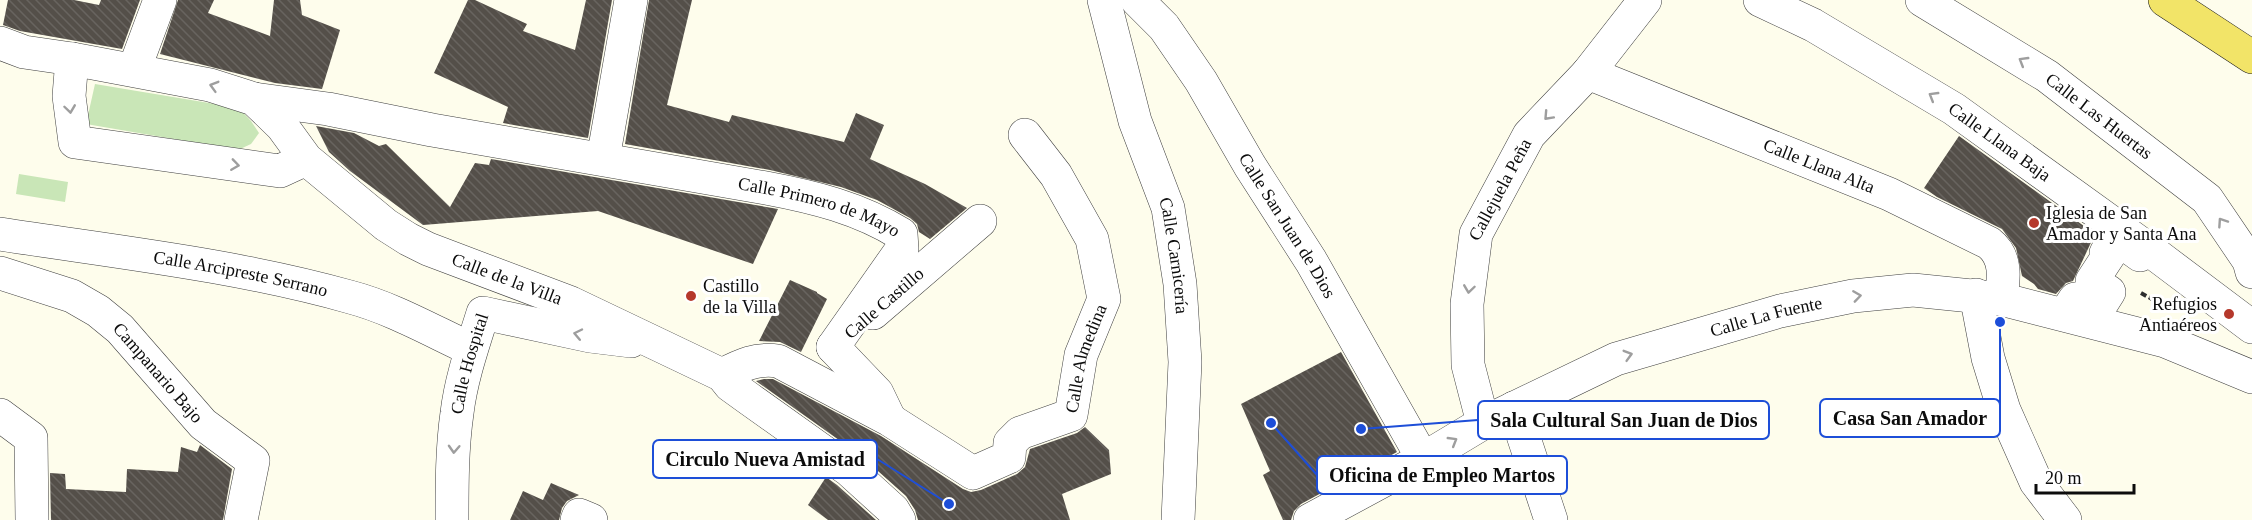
<svg xmlns="http://www.w3.org/2000/svg" width="2252" height="520" viewBox="0 0 2252 520" font-family="Georgia,serif">
  <defs>
    <pattern id="building-back-hatch" width="6" height="6" patternUnits="userSpaceOnUse" patternTransform="scale(1.5)"><rect width="6" height="6" fill="#544f49"/><path d="M-1 5l2 2M0 0l6 6M5-1l2 2" fill="none" stroke="#68645f"/></pattern>
  </defs>
  <rect width="100%" height="100%" fill="#fefdec"/>
  <g fill="#c9e6b7">
    <polygon points="95,84 239,108 251,121 259,133 251,144 238,150 86,124"/>
    <polygon points="19,174 68,182 65,202 16,194"/>
  </g>
  <g fill="url(#building-back-hatch)">
    <polygon points="8,0 74,0 99,5 101,0 140,0 122,49 20,31 3,25"/>
    <polygon points="178,0 214,0 208,13 270,36 274,0 300,0 302,15 340,30 322,89 275,83 160,54"/>
    <polygon points="468,0 475,0 527,24 523,31 575,50 586,0 612,0 588,138 503,123 508,107 434,73"/>
    <polygon points="649,0 692,0 667,105 729,122 732,115 844,142 856,113 884,125 870,159 925,184 967,208 930,239 919,232 917,224 910,218 877,200 841,187 770,170 625,144"/>
    <polygon points="316,126 354,133 379,146 386,144 450,207 475,163 489,165 491,159 778,209 753,264 598,211 423,225 350,171 329,152"/>
    <polygon points="1959,136 2095,234 2073,281 2066,283 2056,294 2038,289 2034,284 2022,276 2016,248 2002,229 1937,197 1924,188"/>
    <polygon points="790,280 817,292 817,293 827,299 801,352 780,342 759,341"/>
    <polygon points="1341,352 1397,452 1301,504 1294,511 1291,520 1283,520 1263,475 1270,471 1241,404"/>
    <polygon points="764,379 773,379 881,436 963,489 971,492 981,490 1017,474 1025,467 1030,449 1077,433 1085,427 1109,450 1111,474 1062,494 1070,520 918,520 915,510 906,496 860,455 756,381"/>
    <polygon points="200,445 232,469 223,520 51,520 50,473 65,474 66,489 126,492 127,469 178,472 181,447 197,452"/>
    <polygon points="826,477 837,485 876,520 828,520 808,505"/>
    <polygon points="551,483 579,495 567,501 562,508 559,520 510,520 523,491 543,500"/>
  </g>
  <g fill="none" stroke-linecap="round" stroke-linejoin="round">
    <g stroke="#3f3f3f" stroke-width="34">
      <g id="minor">
        <path id="s1" d="M1104 0 1135 121 1168 208 1180 284 1185 362 1178 520"/>
        <path id="s2" d="M1137 0 1164 27 1201 81 1250 166 1311 261 1423 459"/>
        <path id="s3" d="M1760 0 1813 25 1954 109 2155 254 2252 327"/>
        <path id="s4" d="M1922 0 2047 76 2207 199 2249 261 2252 272"/>
        <polyline points="0,43 24,52 72,59"/>
        <polyline points="134,70 160,0"/>
        <path id="s5" d="M1588 73 1889 194 1989 243C2007 257 2004 278 2001 299"/>
        <path id="s6" d="M254 99 328 109 432 130 766 188C814 197 859 208 901 234L902 249 833 347"/>
        <path id="s7" d="M306 159 280 171 75 142 69 96 72 59 210 85 254 99 282 126 306 159 386 225 408 239 428 249 571 303 722 375 730 385 748 398 849 470 893 510 899 520"/>
        <polyline points="603,159 631,0"/>
        <path id="s8" d="M0 234C116 252 236 265 350 297 392 308 432 331 471 349"/>
        <path id="s9" d="M0 273 72 296 98 311 120 329 203 424 253 461 241 520"/>
        <polyline points="1976,295 1988,358 2004,410 2036,482 2065,520"/>
        <polyline points="2071,305 2075,299 2097,311 2109,292 2092,281 2109,255 2106,253 2115,237 2140,255"/>
        <polyline points="873,313 980,221"/>
        <polyline points="833,347 877,393 889,418"/>
        <path id="s10" d="M722 375C742 365 756 358 778 361L890 420 973 473 1009 457 1010 443 1020 433 1071 415 1081 355 1104 299 1092 239 1056 175 1025 135"/>
        <polyline points="1514,408 1551,520"/>
        <polyline points="0,415 31,438 32,520"/>
        <path id="s11" d="M1483 423 1468 365 1467 304 1476 234 1529 135 1588 73 1645 0"/>
        <path id="s12" d="M452 520C452 484 452 448 457 413 461 379 473 345 483 313L590 336 631 341"/>
        <polyline points="577,520 579,515 591,520"/>
        <path id="s13" d="M1310 520 1423 459 1483 423 1616 359 1780 311 1853 296 1913 290 2001 299 2165 341 2252 377"/>
      </g>
    </g>
    <g stroke="#1d1d1d" stroke-width="34">
      <polyline id="major" points="2165,0 2252,57"/>
    </g>
    <polyline stroke="#2e2e2e" stroke-width="4" stroke-dasharray="6 3" stroke-linecap="butt" points="2141,293 2161,304"/>
    <use href="#minor" stroke="#fff" stroke-width="33"/>
    <use href="#major" stroke="#f2e468" stroke-width="33"/>
  </g>
  <defs><path id="oneway-chevron" d="M-2-3.5L2.5 0L-2 3.5" fill="none" stroke-width="1.6" stroke-linecap="round" stroke-linejoin="round" transform="scale(1.5)"/></defs>
  <g stroke="#9e9e9e">
    <use href="#oneway-chevron" transform="translate(2023 61) rotate(-149)"/>
    <use href="#oneway-chevron" transform="translate(214 86) rotate(-164)"/>
    <use href="#oneway-chevron" transform="translate(1933 96) rotate(-149)"/>
    <use href="#oneway-chevron" transform="translate(70 109) rotate(82)"/>
    <use href="#oneway-chevron" transform="translate(1548 116) rotate(133)"/>
    <use href="#oneway-chevron" transform="translate(235 165) rotate(8)"/>
    <use href="#oneway-chevron" transform="translate(2222 222) rotate(-124)"/>
    <use href="#oneway-chevron" transform="translate(1469 289) rotate(98)"/>
    <use href="#oneway-chevron" transform="translate(1857 296) rotate(-8)"/>
    <use href="#oneway-chevron" transform="translate(578 334) rotate(-168)"/>
    <use href="#oneway-chevron" transform="translate(1628 355) rotate(-16)"/>
    <use href="#oneway-chevron" transform="translate(1453 441) rotate(-31)"/>
    <use href="#oneway-chevron" transform="translate(454 449) rotate(93)"/>
  </g>
  <g fill="#b5382b" stroke="#fff" stroke-width="2">
    <circle cx="2034" cy="223" r="6"/>
    <circle cx="691" cy="296" r="6"/>
    <circle cx="2229" cy="314" r="6"/>
  </g>
  <g text-anchor="middle" dominant-baseline="central" stroke-width="6" stroke-linejoin="round" paint-order="stroke">
    <g font-size="18" fill="#0c0c0c" stroke="#fff">
      <text stroke="none"><textPath href="#s4" startOffset="212">Calle Las Huertas</textPath></text>
      <text stroke="none"><textPath href="#s3" startOffset="279">Calle Llana Baja</textPath></text>
      <text stroke="none"><textPath href="#s5" startOffset="249">Calle Llana Alta</textPath></text>
      <text stroke="none"><textPath href="#s11" startOffset="242">Callejuela Peña</textPath></text>
      <text stroke="none"><textPath href="#s6" startOffset="576">Calle Primero de Mayo</textPath></text>
      <text stroke="none"><textPath href="#s2" startOffset="272">Calle San Juan de Dios</textPath></text>
      <text stroke="none"><textPath href="#s1" startOffset="266">Calle Carnicería</textPath></text>
      <text stroke="none"><textPath href="#s8" startOffset="244">Calle Arcipreste Serrano</textPath></text>
      <text stroke="none"><textPath href="#s7" startOffset="822">Calle de la Villa</textPath></text>
      <text transform="translate(884 303) rotate(-41)">Calle Castillo</text>
      <text stroke="none"><textPath href="#s13" startOffset="502">Calle La Fuente</textPath></text>
      <text stroke="none"><textPath href="#s10" startOffset="464">Calle Almedina</textPath></text>
      <text stroke="none"><textPath href="#s12" startOffset="158">Calle Hospital</textPath></text>
      <text stroke="none"><textPath href="#s9" startOffset="192">Campanario Bajo</textPath></text>
    </g>
    <g font-size="18" fill="#0c0c0c" stroke="#fff" text-anchor="start">
      <text x="2046" y="213">Iglesia de San<tspan x="2046" dy="21">Amador y Santa Ana</tspan></text>
      <text x="703" y="286">Castillo<tspan x="703" dy="21">de la Villa</tspan></text>
      <text x="2217" y="304" text-anchor="end">Refugios<tspan x="2217" dy="21">Antiaéreos</tspan></text>
    </g>
  </g>
  <path fill="none" stroke="#1d4ed8" stroke-width="2" d="M2000 322L2000 418M1361 429L1478 420M949 504L877 459M1271 423L1317 475"/>
  <g fill="#1d4ed8" stroke="#fff" stroke-width="2">
    <circle cx="2000" cy="322" r="6"/>
    <circle cx="1361" cy="429" r="6"/>
    <circle cx="949" cy="504" r="6"/>
    <circle cx="1271" cy="423" r="6"/>
  </g>
  <g fill="#fff" stroke="#1d4ed8" stroke-width="2">
    <rect x="1820" y="399" width="180" height="38" rx="6"/>
    <rect x="1478" y="401" width="291" height="38" rx="6"/>
    <rect x="653" y="440" width="224" height="38" rx="6"/>
    <rect x="1317" y="456" width="250" height="38" rx="6"/>
  </g>
  <g font-size="20" text-anchor="middle" font-weight="bold" fill="#0c0c0c">
    <text x="1910" y="425">Casa San Amador</text>
    <text x="1624" y="427">Sala Cultural San Juan de Dios</text>
    <text x="765" y="466">Circulo Nueva Amistad</text>
    <text x="1442" y="482">Oficina de Empleo Martos</text>
  </g>
  <path d="M2036 484v9h98v-9" fill="none" stroke="#0c0c0c" stroke-width="3"/>
  <text x="2045" y="484" font-size="18" fill="#0c0c0c" stroke="#ffffff" stroke-width="4.5" paint-order="stroke">20 m</text>
</svg>
